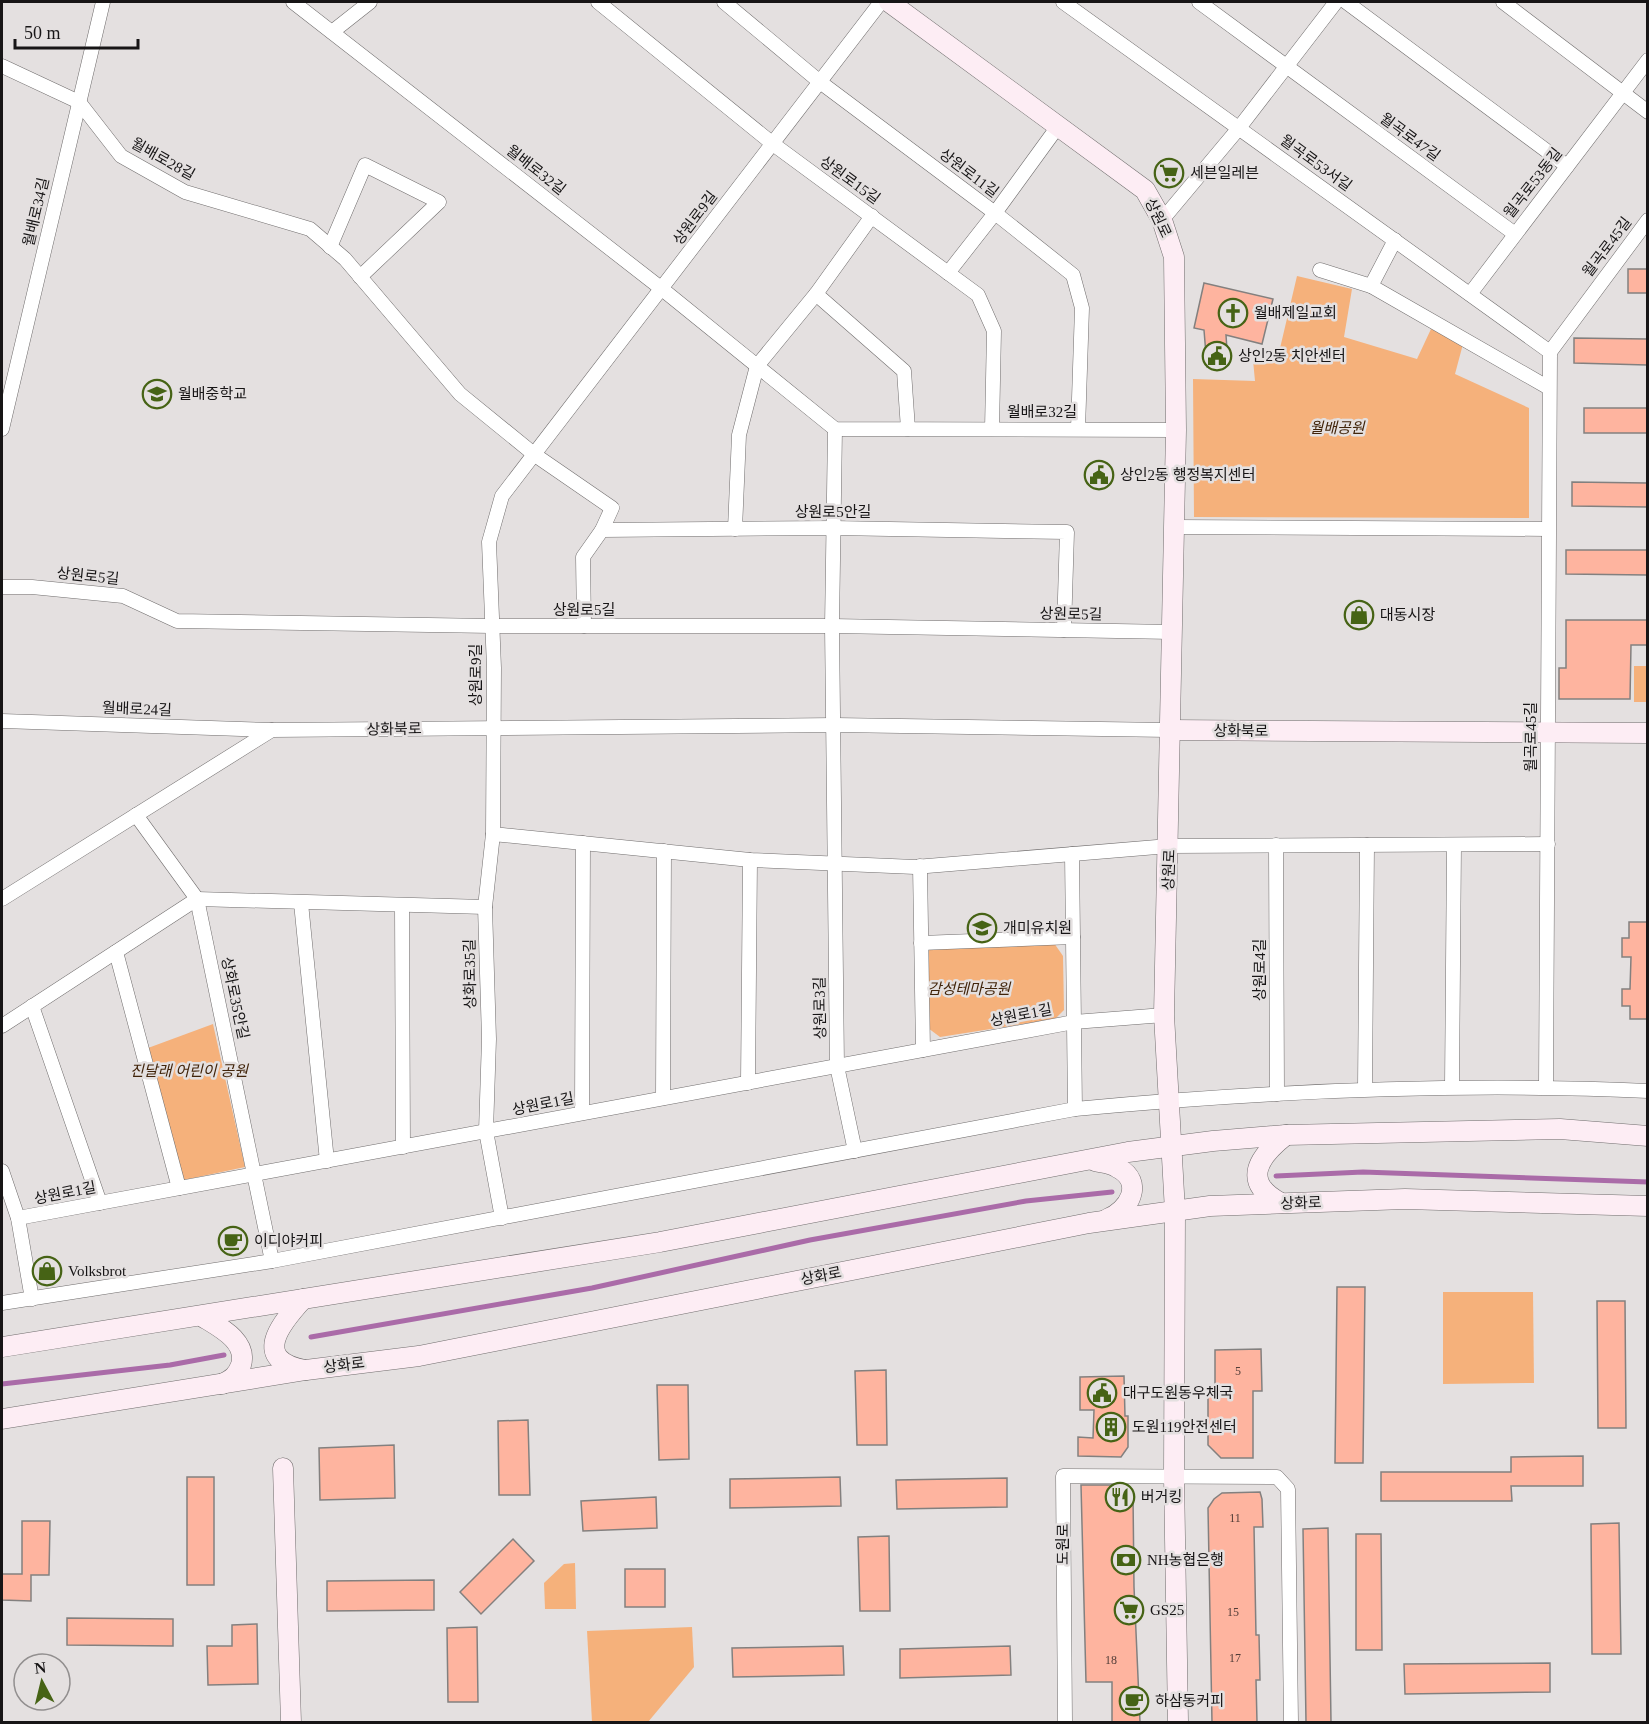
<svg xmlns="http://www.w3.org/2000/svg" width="1649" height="1724" viewBox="0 0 1649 1724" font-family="'Times New Roman','Noto Sans KR',serif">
  <rect width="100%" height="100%" fill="#e4e0e0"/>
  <g fill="#f5b17b">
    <polygon points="1297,276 1352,289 1344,337 1417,359 1431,329 1463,344 1455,374 1529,408 1529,518 1194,517 1193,379 1255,381 1253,360 1277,361"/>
    <rect x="1634" y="666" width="13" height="36"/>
    <polygon points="1054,943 1063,956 1064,1010 1055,1019 940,1037 928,1028 925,954 933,947"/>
    <polygon points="213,1024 245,1167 184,1180 148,1048"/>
    <polygon points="1443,1292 1533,1292 1534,1383 1443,1384"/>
    <polygon points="575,1563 576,1609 545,1609 544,1583 564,1564"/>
    <polygon points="692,1627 694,1667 648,1722 592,1722 587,1631"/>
  </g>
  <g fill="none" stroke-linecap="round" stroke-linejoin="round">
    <g stroke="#aa6ba8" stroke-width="5">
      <polyline points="1276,1176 1363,1172 1648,1182"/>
      <polyline points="311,1337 592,1288 810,1240 1026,1201 1112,1192"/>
      <polyline points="2,1384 170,1365 224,1355"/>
    </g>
  </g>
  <g fill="#feb49f" stroke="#83807f" stroke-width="1.5">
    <rect x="1628" y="269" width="19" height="24"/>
    <polygon points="1204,283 1273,299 1262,344 1226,335 1228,365 1207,367 1204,330 1194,328"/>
    <polygon points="1574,338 1647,339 1647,365 1574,363"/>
    <rect x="1584" y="408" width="63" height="25"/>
    <polygon points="1572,482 1647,483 1647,507 1572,506"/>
    <polygon points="1566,550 1647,550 1647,575 1566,574"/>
    <polygon points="1566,620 1647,620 1647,645 1631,645 1630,699 1559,699 1559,668 1566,668"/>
    <polygon points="1629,922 1647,922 1647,1019 1630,1019 1630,1006 1622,1006 1622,989 1630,989 1631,957 1622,957 1622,938 1629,938"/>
    <polygon points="1337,1287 1365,1287 1363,1463 1335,1463"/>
    <polygon points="1597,1301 1625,1301 1626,1428 1598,1428"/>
    <polygon points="1261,1349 1262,1391 1253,1391 1253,1458 1221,1458 1208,1445 1208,1394 1215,1394 1215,1350"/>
    <polygon points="886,1370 887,1445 857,1445 855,1371"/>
    <polygon points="1124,1376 1125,1416 1128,1416 1128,1447 1121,1457 1078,1456 1078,1437 1093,1438 1094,1410 1080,1410 1080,1377"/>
    <polygon points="657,1385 688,1385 689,1459 659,1460"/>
    <polygon points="528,1420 530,1495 499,1495 498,1421"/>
    <polygon points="394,1445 395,1498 320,1500 319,1448"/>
    <polygon points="1583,1456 1583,1486 1511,1486 1512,1501 1381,1501 1381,1472 1511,1472 1511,1457"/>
    <rect x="187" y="1477" width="27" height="108"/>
    <polygon points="840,1477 841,1506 730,1508 730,1479"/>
    <polygon points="1007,1478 1007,1507 897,1509 896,1480"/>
    <polygon points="1081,1485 1121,1485 1133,1494 1134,1587 1140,1722 1112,1722 1112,1682 1086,1682"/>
    <polygon points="1260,1492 1262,1499 1263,1527 1254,1527 1256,1635 1259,1635 1260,1680 1256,1680 1257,1722 1212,1722 1208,1508 1214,1499 1222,1493"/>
    <polygon points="656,1497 657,1528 583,1531 581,1501"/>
    <polygon points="22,1521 50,1521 49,1575 31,1575 31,1601 2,1600 2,1574 22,1574"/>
    <polygon points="1619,1523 1621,1654 1592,1654 1591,1524"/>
    <polygon points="1328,1528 1331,1722 1306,1722 1303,1529"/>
    <polygon points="1356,1534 1381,1534 1382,1650 1356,1650"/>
    <polygon points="889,1536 890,1611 860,1611 858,1537"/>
    <polygon points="513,1539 534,1561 481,1614 460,1592"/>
    <rect x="625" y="1569" width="40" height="38"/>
    <polygon points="434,1580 434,1610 327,1611 327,1581"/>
    <polygon points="67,1618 173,1619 173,1646 67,1645"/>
    <polygon points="257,1624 258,1684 208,1685 207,1646 232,1646 232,1625"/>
    <polygon points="477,1627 478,1702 448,1702 447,1628"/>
    <polygon points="843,1646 844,1675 733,1677 732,1648"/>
    <polygon points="1010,1646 1011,1675 900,1678 900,1649"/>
    <polygon points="1550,1663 1550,1692 1405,1694 1404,1664"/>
  </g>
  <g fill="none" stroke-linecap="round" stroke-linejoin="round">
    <g stroke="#706d6d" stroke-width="15">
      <g id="street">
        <polyline points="293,2 662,289 835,429 1176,430"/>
        <polyline points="598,2 773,144 978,295 994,331 992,429"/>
        <polyline points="724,2 820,82 995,213 1073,275 1082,308 1078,429"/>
        <polyline points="1063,2 1550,352"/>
        <polyline points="1199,2 1515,234"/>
        <polyline points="1346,2 1567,166"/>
        <polyline points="1503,2 1648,112"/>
        <polyline points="332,32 370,2"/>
        <polyline points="2,66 79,102 121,156 185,192 310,229 345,259 460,394 535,455 612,508 602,530"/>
        <polyline points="1162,220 1239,128 1336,2"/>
        <polyline points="330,247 365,165 439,202 360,277"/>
        <polyline points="1320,270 1371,286 1549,388"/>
        <polyline points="948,273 995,213 1059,125"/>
        <polyline points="1371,286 1395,240"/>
        <polyline points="816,294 904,371 908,429"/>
        <polyline points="1470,294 1648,60"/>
        <polyline points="2,429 103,2"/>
        <polyline points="835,429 832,626 837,1066 855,1151"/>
        <polyline points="1174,527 1548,529"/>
        <polyline points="735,529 739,435 757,366 816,294 872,216"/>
        <polyline points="2,587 32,587 123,596 177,621 492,626 832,626 1173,632"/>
        <polyline points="584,626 583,557 602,530 833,528 1067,532 1064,630"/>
        <polyline points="2,721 272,730"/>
        <polyline points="136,815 197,899 272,1261"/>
        <polyline points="493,834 750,860 915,867 1169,846 1548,844"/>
        <polyline points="1276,845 1277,1094"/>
        <polyline points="1072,854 1075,1109"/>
        <polyline points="920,866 923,1050"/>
        <polyline points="2,899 272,730 835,725 1169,730"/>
        <polyline points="301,903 327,1161"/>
        <polyline points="402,906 403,1147"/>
        <polyline points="921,943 1073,937"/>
        <polyline points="116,952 179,1188"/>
        <polyline points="32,1006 100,1203"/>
        <polyline points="2,1026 197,899 485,907"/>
        <polyline points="748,1083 750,860"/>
        <polyline points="1452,1086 1454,845"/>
        <polyline points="1546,1086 1550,352 1648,220"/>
        <polyline points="1365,1089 1367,845"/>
        <polyline points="663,1098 664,851"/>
        <polyline points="582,1113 583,843"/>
        <polyline points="2,1171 18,1218 32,1299"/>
        <polyline points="18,1218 1074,1022 1164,1015"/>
        <polyline points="502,1218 486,1131 489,1039 485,907 493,834 494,668 489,542 502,496 881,2"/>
        <path d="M2 1303 272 1261 1075 1109C1266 1091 1456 1082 1648 1091"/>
        <polyline points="1065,1722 1063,1476 1277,1477 1288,1489 1291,1722"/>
      </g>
    </g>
    <g stroke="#706d6d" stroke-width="21">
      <g id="secondary">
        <polyline points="889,2 1145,190 1162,220 1174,257 1176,430 1164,1015 1175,1211 1174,1476 1178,1722"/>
        <polyline points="1169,730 1648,733"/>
        <path d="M1095 1161C1103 1163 1111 1163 1118 1168 1145 1182 1129 1211 1107 1219"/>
        <path d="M1281 1203C1241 1182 1258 1157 1286 1135"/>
        <path d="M303 1299C280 1324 251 1360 305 1370"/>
        <path d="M203 1317C219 1327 248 1341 241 1365 237 1376 232 1379 222 1384"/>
        <polyline points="2,1347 660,1242 1128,1152 1213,1141 1286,1135 1560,1129 1648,1136"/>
        <polyline points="2,1419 306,1370 419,1356 1089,1223 1210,1206 1405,1199 1648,1206"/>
        <polyline points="283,1468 291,1722"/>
      </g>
    </g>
    <use href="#street" stroke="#fff" stroke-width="14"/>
    <use href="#secondary" stroke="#fdedf4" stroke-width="20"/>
  </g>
  <defs>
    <g id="supermarket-ring" transform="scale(1.5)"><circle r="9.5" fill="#e4e0e0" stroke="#466315" stroke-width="1.5"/><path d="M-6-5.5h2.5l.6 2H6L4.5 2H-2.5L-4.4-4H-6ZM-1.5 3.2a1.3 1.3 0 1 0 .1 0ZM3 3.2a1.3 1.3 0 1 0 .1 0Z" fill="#466315"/></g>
    <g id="church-ring" transform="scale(1.5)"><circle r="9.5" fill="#e4e0e0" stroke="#466315" stroke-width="1.5"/><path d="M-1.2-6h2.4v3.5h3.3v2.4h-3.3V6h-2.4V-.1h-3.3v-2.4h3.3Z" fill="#466315"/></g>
    <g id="civic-ring" transform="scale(1.5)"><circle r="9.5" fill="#e4e0e0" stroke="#466315" stroke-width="1.5"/><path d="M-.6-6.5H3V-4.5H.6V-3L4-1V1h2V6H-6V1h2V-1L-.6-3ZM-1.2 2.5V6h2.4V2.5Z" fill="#466315"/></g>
    <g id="school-ring" transform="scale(1.5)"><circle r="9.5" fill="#e4e0e0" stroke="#466315" stroke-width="1.5"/><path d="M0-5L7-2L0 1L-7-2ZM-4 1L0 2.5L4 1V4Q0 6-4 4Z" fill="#466315"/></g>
    <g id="shop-ring" transform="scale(1.5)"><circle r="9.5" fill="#e4e0e0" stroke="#466315" stroke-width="1.5"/><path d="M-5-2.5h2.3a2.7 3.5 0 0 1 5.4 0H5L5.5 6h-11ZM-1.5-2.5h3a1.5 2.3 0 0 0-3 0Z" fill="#466315"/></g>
    <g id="cafe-ring" transform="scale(1.5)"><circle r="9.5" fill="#e4e0e0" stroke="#466315" stroke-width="1.5"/><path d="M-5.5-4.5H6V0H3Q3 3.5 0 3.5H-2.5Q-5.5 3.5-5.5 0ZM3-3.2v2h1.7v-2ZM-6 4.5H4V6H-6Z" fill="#466315"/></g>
    <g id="building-ring" transform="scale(1.5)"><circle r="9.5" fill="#e4e0e0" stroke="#466315" stroke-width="1.5"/><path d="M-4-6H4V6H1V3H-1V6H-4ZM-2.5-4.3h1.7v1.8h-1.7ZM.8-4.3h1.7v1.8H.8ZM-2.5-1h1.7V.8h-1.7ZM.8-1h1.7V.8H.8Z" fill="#466315"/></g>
    <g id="restaurant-ring" transform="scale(1.5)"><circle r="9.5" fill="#e4e0e0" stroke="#466315" stroke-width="1.5"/><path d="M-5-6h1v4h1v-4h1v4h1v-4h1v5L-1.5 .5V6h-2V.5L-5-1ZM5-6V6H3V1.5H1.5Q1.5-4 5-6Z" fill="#466315"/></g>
    <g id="bank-ring" transform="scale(1.5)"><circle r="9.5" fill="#e4e0e0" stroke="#466315" stroke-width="1.5"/><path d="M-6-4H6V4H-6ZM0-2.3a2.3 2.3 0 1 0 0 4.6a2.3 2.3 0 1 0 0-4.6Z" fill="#466315"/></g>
  </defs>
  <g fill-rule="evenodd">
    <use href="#supermarket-ring" x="1169" y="173"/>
    <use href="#church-ring" x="1233" y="313"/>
    <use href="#civic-ring" x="1217" y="356"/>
    <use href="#school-ring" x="157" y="394"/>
    <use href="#civic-ring" x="1099" y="475"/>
    <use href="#shop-ring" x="1359" y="615"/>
    <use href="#school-ring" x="982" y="928"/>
    <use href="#cafe-ring" x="233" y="1241"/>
    <use href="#shop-ring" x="47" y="1271"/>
    <use href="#civic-ring" x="1102" y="1393"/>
    <use href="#building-ring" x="1111" y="1427"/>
    <use href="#restaurant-ring" x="1120" y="1497"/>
    <use href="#bank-ring" x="1126" y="1560"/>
    <use href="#supermarket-ring" x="1129" y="1610"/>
    <use href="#cafe-ring" x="1134" y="1701"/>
  </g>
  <g text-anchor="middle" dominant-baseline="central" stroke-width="5" stroke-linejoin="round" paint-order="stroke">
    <g font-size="12" fill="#513d38">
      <text x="1238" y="1371">5</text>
      <text x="1235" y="1518">11</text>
      <text x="1233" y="1612">15</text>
      <text x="1235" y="1658">17</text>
      <text x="1111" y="1660">18</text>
    </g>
    <g font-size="15" fill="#171516" stroke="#e4e0e0">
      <text transform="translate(1410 137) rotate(36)">월곡로47길</text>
      <text transform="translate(163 159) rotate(29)">월배로28길</text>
      <text transform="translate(1316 163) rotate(36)">월곡로53서길</text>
      <text transform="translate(536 170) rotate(38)">월배로32길</text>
      <text transform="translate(969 173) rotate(37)">상원로11길</text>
      <text transform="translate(850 180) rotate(36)">상원로15길</text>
      <text transform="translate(1533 183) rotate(-52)">월곡로53동길</text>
      <text transform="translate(36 212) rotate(-77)">월배로34길</text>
      <text transform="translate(695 218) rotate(-53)">상원로9길</text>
      <text transform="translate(1158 218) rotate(65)">상원로</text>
      <text transform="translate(1607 247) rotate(-53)">월곡로45길</text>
      <text x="1042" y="412">월배로32길</text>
      <text x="833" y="512">상원로5안길</text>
      <text transform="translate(88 576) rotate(6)">상원로5길</text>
      <text x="584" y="610">상원로5길</text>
      <text transform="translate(1071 614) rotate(1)">상원로5길</text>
      <text transform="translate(476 675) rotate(-90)">상원로9길</text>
      <text transform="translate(137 709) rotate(2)">월배로24길</text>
      <text transform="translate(394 729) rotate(-1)">상화북로</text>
      <text x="1241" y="731">상화북로</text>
      <text transform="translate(1531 737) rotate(-90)">월곡로45길</text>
      <text transform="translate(1169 870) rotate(-88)">상원로</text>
      <text transform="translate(1260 970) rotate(-90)">상원로4길</text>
      <text transform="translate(470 974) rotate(-91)">상화로35길</text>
      <text transform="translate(235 998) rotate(78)">상화로35안길</text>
      <text transform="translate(820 1008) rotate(-91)">상원로3길</text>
      <text transform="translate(1021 1015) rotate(-11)">상원로1길</text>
      <text transform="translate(543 1104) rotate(-11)">상원로1길</text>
      <text transform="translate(65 1193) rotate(-11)">상원로1길</text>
      <text transform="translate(1301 1203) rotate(-2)">상화로</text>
      <text transform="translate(821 1276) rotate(-11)">상화로</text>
      <text transform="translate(344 1365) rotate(-7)">상화로</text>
      <text transform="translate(1063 1544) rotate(-90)">도원로</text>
    </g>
    <g font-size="15" fill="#171516" stroke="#e4e0e0" text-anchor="start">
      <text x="1190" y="173">세븐일레븐</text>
      <text x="1254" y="313">월배제일교회</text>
      <text x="1238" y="356">상인2동 치안센터</text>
      <text x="178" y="394">월배중학교</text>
      <text x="1120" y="475">상인2동 행정복지센터</text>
      <text x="1380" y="615">대동시장</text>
      <text x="1003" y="928">개미유치원</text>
      <text x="254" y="1241">이디야커피</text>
      <text x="68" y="1271">Volksbrot</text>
      <text x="1123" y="1393">대구도원동우체국</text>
      <text x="1132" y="1427">도원119안전센터</text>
      <text x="1141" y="1497">버거킹</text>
      <text x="1147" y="1560">NH농협은행</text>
      <text x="1150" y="1610">GS25</text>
      <text x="1155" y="1701">하삼동커피</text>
    </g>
    <g font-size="15" font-style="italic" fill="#41240a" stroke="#e4e0e0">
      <text x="1337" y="428">월배공원</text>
      <text x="969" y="989">감성테마공원</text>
      <text x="189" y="1071">진달래 어린이 공원</text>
    </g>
  </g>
  <rect width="1649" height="1724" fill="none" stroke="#171516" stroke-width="6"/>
  <g transform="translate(42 1682) rotate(353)"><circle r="28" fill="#e4e0e0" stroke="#928f8f" stroke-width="1.5"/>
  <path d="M0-4.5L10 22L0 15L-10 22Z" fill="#466315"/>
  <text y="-9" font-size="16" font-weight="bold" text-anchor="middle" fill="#171516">N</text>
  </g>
  <path d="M15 39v9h123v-9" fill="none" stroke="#171516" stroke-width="3"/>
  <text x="24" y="39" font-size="18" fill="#171516" stroke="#e4e0e0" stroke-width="4.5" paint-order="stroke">50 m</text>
</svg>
